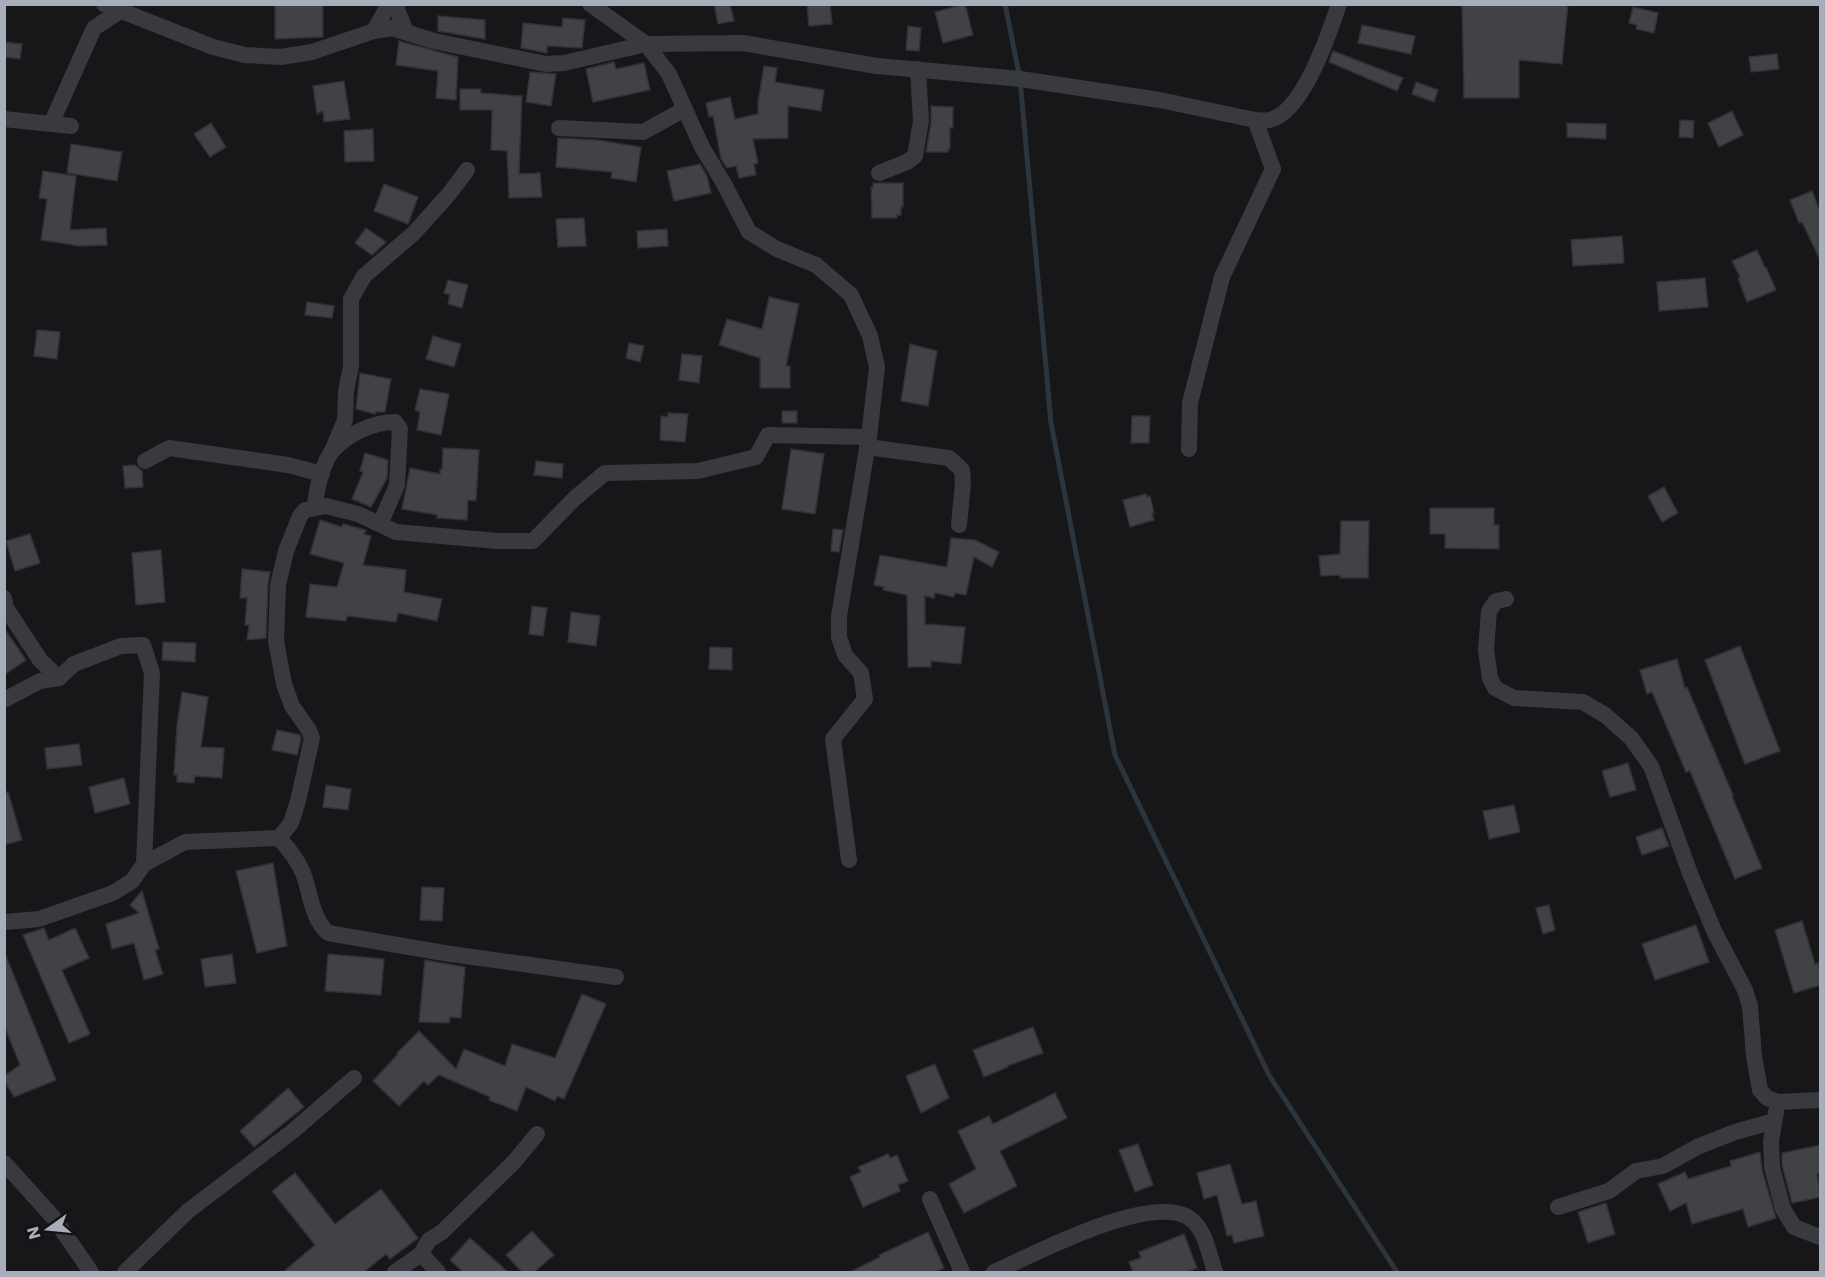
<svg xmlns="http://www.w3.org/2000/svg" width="1825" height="1277" viewBox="0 0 1825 1277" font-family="Poppins,sans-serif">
  <rect width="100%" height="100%" fill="#171719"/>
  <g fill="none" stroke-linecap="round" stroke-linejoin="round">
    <polyline stroke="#2c353e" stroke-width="5" points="1005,4 1020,79 1051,423 1115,755 1269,1075 1397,1272"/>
  </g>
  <g fill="#414246" stroke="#313135" stroke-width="1.5">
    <polygon points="275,4 323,4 323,37 275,39"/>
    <polygon points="714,4 730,4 734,21 718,24"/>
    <polygon points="807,4 830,4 832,24 809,26"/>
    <polygon points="965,4 973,35 943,43 935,12"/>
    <polygon points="1462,4 1568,4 1562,64 1519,60 1519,98 1464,98"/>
    <polygon points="1633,7 1658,13 1654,33 1636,29 1637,25 1629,23"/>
    <polygon points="438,16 485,20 485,39 438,31"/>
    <polygon points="563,18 585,20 582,48 547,46 547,53 521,48 523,23 562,27"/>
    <polygon points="1362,25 1415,36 1411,54 1358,43"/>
    <polygon points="908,26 921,28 919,51 906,50"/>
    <polygon points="399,41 458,57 456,100 436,98 438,71 396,65"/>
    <polygon points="4,42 22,44 20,59 4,57"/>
    <polygon points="1333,51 1403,78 1397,91 1329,62"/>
    <polygon points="1777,54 1779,69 1751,72 1749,57"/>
    <polygon points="614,62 616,69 644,63 650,90 593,102 586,69"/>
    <polygon points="764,66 777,68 775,82 824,90 821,111 788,106 788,138 753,139 758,163 754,164 756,175 739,178 736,166 727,168 721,159 713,116 709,117 706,103 730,97 735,119 758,114 758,102"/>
    <polygon points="530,72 556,74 551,106 526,102"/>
    <polygon points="344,81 350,119 324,122 323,111 317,114 313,86"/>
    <polygon points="1416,82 1438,90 1434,102 1412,94"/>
    <polygon points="460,89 481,89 481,93 522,96 519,174 540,173 542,197 509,198 507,151 491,150 492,110 460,110"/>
    <polygon points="931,106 953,107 953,128 950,128 950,149 948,149 948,152 926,152 931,123"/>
    <polygon points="1732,111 1743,135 1719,147 1708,123"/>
    <polygon points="1680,120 1694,121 1693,138 1679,137"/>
    <polygon points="211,123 226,147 210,157 194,134"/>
    <polygon points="1567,123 1606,124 1606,139 1567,137"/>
    <polygon points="373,129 374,161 345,162 344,131"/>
    <polygon points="558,138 597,140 641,147 636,182 611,178 612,172 556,167"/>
    <polygon points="71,144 122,152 117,181 67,173"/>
    <polygon points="700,164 707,176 711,193 674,201 667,171"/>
    <polygon points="43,171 76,176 70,230 106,228 107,245 80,246 41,240 47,199 39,198"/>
    <polygon points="873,183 903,183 903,207 901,207 901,215 897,215 897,218 872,218 871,187 873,187"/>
    <polygon points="384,184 418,197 408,224 374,211"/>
    <polygon points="1812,191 1821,214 1821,262 1802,222 1799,223 1790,200"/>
    <polygon points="584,218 586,246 558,247 556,219"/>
    <polygon points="366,228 386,242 372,255 355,243"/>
    <polygon points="667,229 668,246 638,248 637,231"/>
    <polygon points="1622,236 1624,263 1573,266 1571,240"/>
    <polygon points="1757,250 1765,268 1766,267 1776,290 1747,302 1738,278 1740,277 1732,261"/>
    <polygon points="1705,278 1708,307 1659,311 1657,282"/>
    <polygon points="448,280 468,285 462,308 448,304 450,295 444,293"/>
    <polygon points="769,297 799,304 786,366 790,366 790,388 760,388 760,358 719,345 727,319 762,329"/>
    <polygon points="307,302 334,306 332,318 305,315"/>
    <polygon points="37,330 60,332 57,359 34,356"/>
    <polygon points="433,336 461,344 454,367 426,359"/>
    <polygon points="629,343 644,346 640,362 626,358"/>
    <polygon points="910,344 937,351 928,406 901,401"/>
    <polygon points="682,354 702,356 699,383 679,380"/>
    <polygon points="360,373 391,379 385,412 376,412 375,414 356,409"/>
    <polygon points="420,389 449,394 441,435 417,430 420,412 415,410"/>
    <rect x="782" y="411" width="15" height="12"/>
    <polygon points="668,413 688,414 685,442 660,440 661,416 668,417"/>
    <polygon points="1132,416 1150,416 1149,443 1131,443"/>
    <polygon points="443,448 479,450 476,501 468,500 467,520 437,518 437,515 402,509 410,468 440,474 440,469 442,469"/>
    <polygon points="791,449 824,454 815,514 782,509"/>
    <polygon points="365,453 388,460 387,478 371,507 352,499 363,472 360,471"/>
    <polygon points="536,461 563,464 562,478 534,475"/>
    <polygon points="135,465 142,471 143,487 125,488 123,466"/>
    <polygon points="1664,487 1678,513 1662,522 1648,496"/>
    <polygon points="1146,494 1147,497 1150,496 1154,513 1152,513 1154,520 1130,527 1123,500"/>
    <polygon points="1430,508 1494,508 1494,525 1499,525 1499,549 1445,548 1445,534 1430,534"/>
    <polygon points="320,520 342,527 343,524 366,530 364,534 371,536 363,565 406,570 404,592 442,599 437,621 398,613 396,622 347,616 346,621 306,617 310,584 337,587 344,563 310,554"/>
    <polygon points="1341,521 1369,521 1368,578 1340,578 1340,575 1321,576 1319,556 1340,554"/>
    <polygon points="833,529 843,530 839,552 831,551"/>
    <polygon points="30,534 40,563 15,571 6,541"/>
    <polygon points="951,538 975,540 999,552 992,567 974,557 966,595 955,593 954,597 935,593 934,598 925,596 925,624 965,627 961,664 931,661 931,667 908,667 907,595 883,590 884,587 874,585 880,555 947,567"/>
    <polygon points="161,550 165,602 136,605 132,553"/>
    <polygon points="242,569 270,572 268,584 266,638 247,640 249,625 245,625 247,598 240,598"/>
    <polygon points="532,606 547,608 543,636 529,634"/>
    <polygon points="571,612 600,616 596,646 568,642"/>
    <polygon points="4,628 26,660 4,675"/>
    <polygon points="163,642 196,643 195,662 162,660"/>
    <polygon points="1740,646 1780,751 1745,764 1705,660"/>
    <polygon points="710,647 732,648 732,670 709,669"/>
    <polygon points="1677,659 1685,688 1687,687 1733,795 1732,796 1762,868 1735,879 1690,771 1686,772 1652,692 1647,694 1640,670"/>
    <polygon points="182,692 208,697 201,747 224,748 222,778 195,776 194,783 177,782 177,775 174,775 177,725"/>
    <polygon points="277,730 300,735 301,739 297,755 272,750"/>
    <polygon points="79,744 82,765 47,769 45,748"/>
    <polygon points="1628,763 1636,790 1610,797 1602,771"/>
    <polygon points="124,778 130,804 95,813 89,787"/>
    <polygon points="326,785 351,789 348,810 323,807"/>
    <polygon points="8,792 22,840 4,845 4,793"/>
    <polygon points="1514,805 1520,832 1489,839 1483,811"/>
    <polygon points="1662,828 1669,846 1642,855 1636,837"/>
    <polygon points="273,863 287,946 257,953 236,871"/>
    <polygon points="422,887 444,888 442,921 420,920"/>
    <polygon points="142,891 159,949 155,950 163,974 144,980 134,943 112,949 106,924 139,913 130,905"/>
    <polygon points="1549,905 1555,930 1543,934 1536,908"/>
    <polygon points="1802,921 1815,964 1818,963 1821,974 1821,985 1794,993 1775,930"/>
    <polygon points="1696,925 1709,962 1655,980 1642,944"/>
    <polygon points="44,928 49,940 75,928 89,958 62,970 90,1034 69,1043 23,935"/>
    <polygon points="4,951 56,1080 14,1097 4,1080 4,1076 20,1065 4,1025"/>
    <polygon points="232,954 236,983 205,987 201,959"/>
    <polygon points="328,954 384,959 381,995 325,991"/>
    <polygon points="425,960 465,967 461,1018 450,1017 449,1023 419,1022"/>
    <polygon points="582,994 606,1004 564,1099 557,1096 555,1101 526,1087 517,1111 489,1100 490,1097 439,1075 428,1085 424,1081 399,1106 373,1081 398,1054 397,1053 419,1031 456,1069 464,1049 505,1066 512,1044 555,1058"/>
    <polygon points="1033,1027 1043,1053 1007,1066 1008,1067 984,1077 973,1050"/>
    <polygon points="935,1064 949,1098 921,1113 906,1076"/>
    <polygon points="288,1088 304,1107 254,1147 240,1131"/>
    <polygon points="1055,1093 1067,1118 1000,1151 1017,1186 964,1213 949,1184 976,1169 958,1131 989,1116 993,1124"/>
    <polygon points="1138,1144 1153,1185 1135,1192 1119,1150"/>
    <polygon points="1821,1145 1821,1174 1817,1174 1821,1197 1792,1203 1782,1165 1782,1153"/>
    <polygon points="1760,1152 1762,1170 1776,1218 1748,1227 1743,1209 1692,1224 1686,1203 1670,1211 1658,1184 1685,1172 1688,1179 1731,1166 1730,1161"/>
    <polygon points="888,1154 890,1158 897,1155 908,1181 898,1185 900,1191 863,1207 850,1177 861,1172 858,1167"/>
    <polygon points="1230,1164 1242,1204 1256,1201 1264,1236 1234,1243 1232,1235 1227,1236 1217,1195 1204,1199 1197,1173"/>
    <polygon points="295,1173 335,1224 381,1189 418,1238 390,1259 386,1254 364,1272 283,1272 315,1245 272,1191"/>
    <polygon points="1606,1203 1615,1234 1588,1243 1578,1212"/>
    <polygon points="532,1231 554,1255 534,1272 522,1272 506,1255"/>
    <polygon points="928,1232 944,1268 934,1272 850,1272 880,1257 879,1255"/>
    <polygon points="1184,1234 1197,1268 1186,1272 1133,1272 1129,1262 1141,1258 1139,1252"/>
    <polygon points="470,1238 508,1272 463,1272 450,1260"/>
  </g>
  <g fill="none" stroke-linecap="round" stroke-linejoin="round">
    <g stroke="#393a40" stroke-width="16">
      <path d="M104 4 213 47 245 55 281 57 312 52 374 31 392 28 434 41 546 64 564 63 646 44 743 43 877 66 1020 79 1160 100 1255 120C1259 120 1265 121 1269 120 1303 113 1329 34 1339 4"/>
      <polyline points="395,4 406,32"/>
      <polyline points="590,4 646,44 669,74 702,147 723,182 749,232 777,249 816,265 851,295 870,336 877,367 869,437 839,616 839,637 845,655 861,673 865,699 833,739 849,860"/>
      <polyline points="374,31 389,4"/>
      <polyline points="4,119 71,126"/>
      <polyline points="51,124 94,28 120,11"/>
      <polyline points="559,128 643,132 685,109"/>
      <polyline points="879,173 907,162 915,156 921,121 918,69"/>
      <polyline points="867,447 949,458 962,470 963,483 959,525"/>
      <polyline points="1189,449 1190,403 1222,277 1273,169 1255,120"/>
      <polyline points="332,451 345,420 346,391 351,366 351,299 364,276 414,233 449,194 467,170"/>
      <polyline points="145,461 169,448 288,465 322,474"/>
      <path d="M315 507C316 491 322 463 333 450 348 434 373 422 395 422L400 429 397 485 380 524"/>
      <polyline points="4,598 6,608 40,660 59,678"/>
      <polyline points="1506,599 1496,601 1489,611 1486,650 1490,678 1495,688 1514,698 1583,702 1605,715 1631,738 1651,766 1691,876 1715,933 1745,990 1750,1006 1754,1056 1760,1090 1767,1098 1778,1102 1820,1100"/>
      <polyline points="4,700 40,681 59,678 74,664 121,646 143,645 152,673 144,864"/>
      <polyline points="279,838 291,823 298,801 312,738 309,730 292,706 284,684 276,641 278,585 286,551 300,516 305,510 326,506 358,514 396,532 498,541 533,541 575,498 605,473 698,471 756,457 768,435 869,437"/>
      <path d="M4 922 39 919 113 893 132 881 144 864 185 842 279 838C289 849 297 859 303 873 311 894 311 917 328 933L444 953 616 977"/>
      <polyline points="1776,1112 1771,1141 1772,1167 1783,1209 1794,1227 1820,1237"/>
      <polyline points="4,1163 53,1217 91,1272"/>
      <polyline points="930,1199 962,1272"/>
      <polyline points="1558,1207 1609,1191 1636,1171 1663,1166 1697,1147 1735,1132 1774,1121"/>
      <polyline points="421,1254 438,1272"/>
      <polyline points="125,1272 188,1211 293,1131 354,1078"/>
      <polyline points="395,1272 421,1254 429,1240 442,1232 514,1162 537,1134"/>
      <path d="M994 1272C1035 1254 1143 1196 1186 1216 1205 1225 1209 1255 1215 1272"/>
    </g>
  </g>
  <rect width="1825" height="1277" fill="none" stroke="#a8adba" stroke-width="12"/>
  <g transform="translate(48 1229) rotate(255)" stroke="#121214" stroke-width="4.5" paint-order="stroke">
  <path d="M0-4.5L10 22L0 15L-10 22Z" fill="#a8adba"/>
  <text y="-9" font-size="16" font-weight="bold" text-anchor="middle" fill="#a8adba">N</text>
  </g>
</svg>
